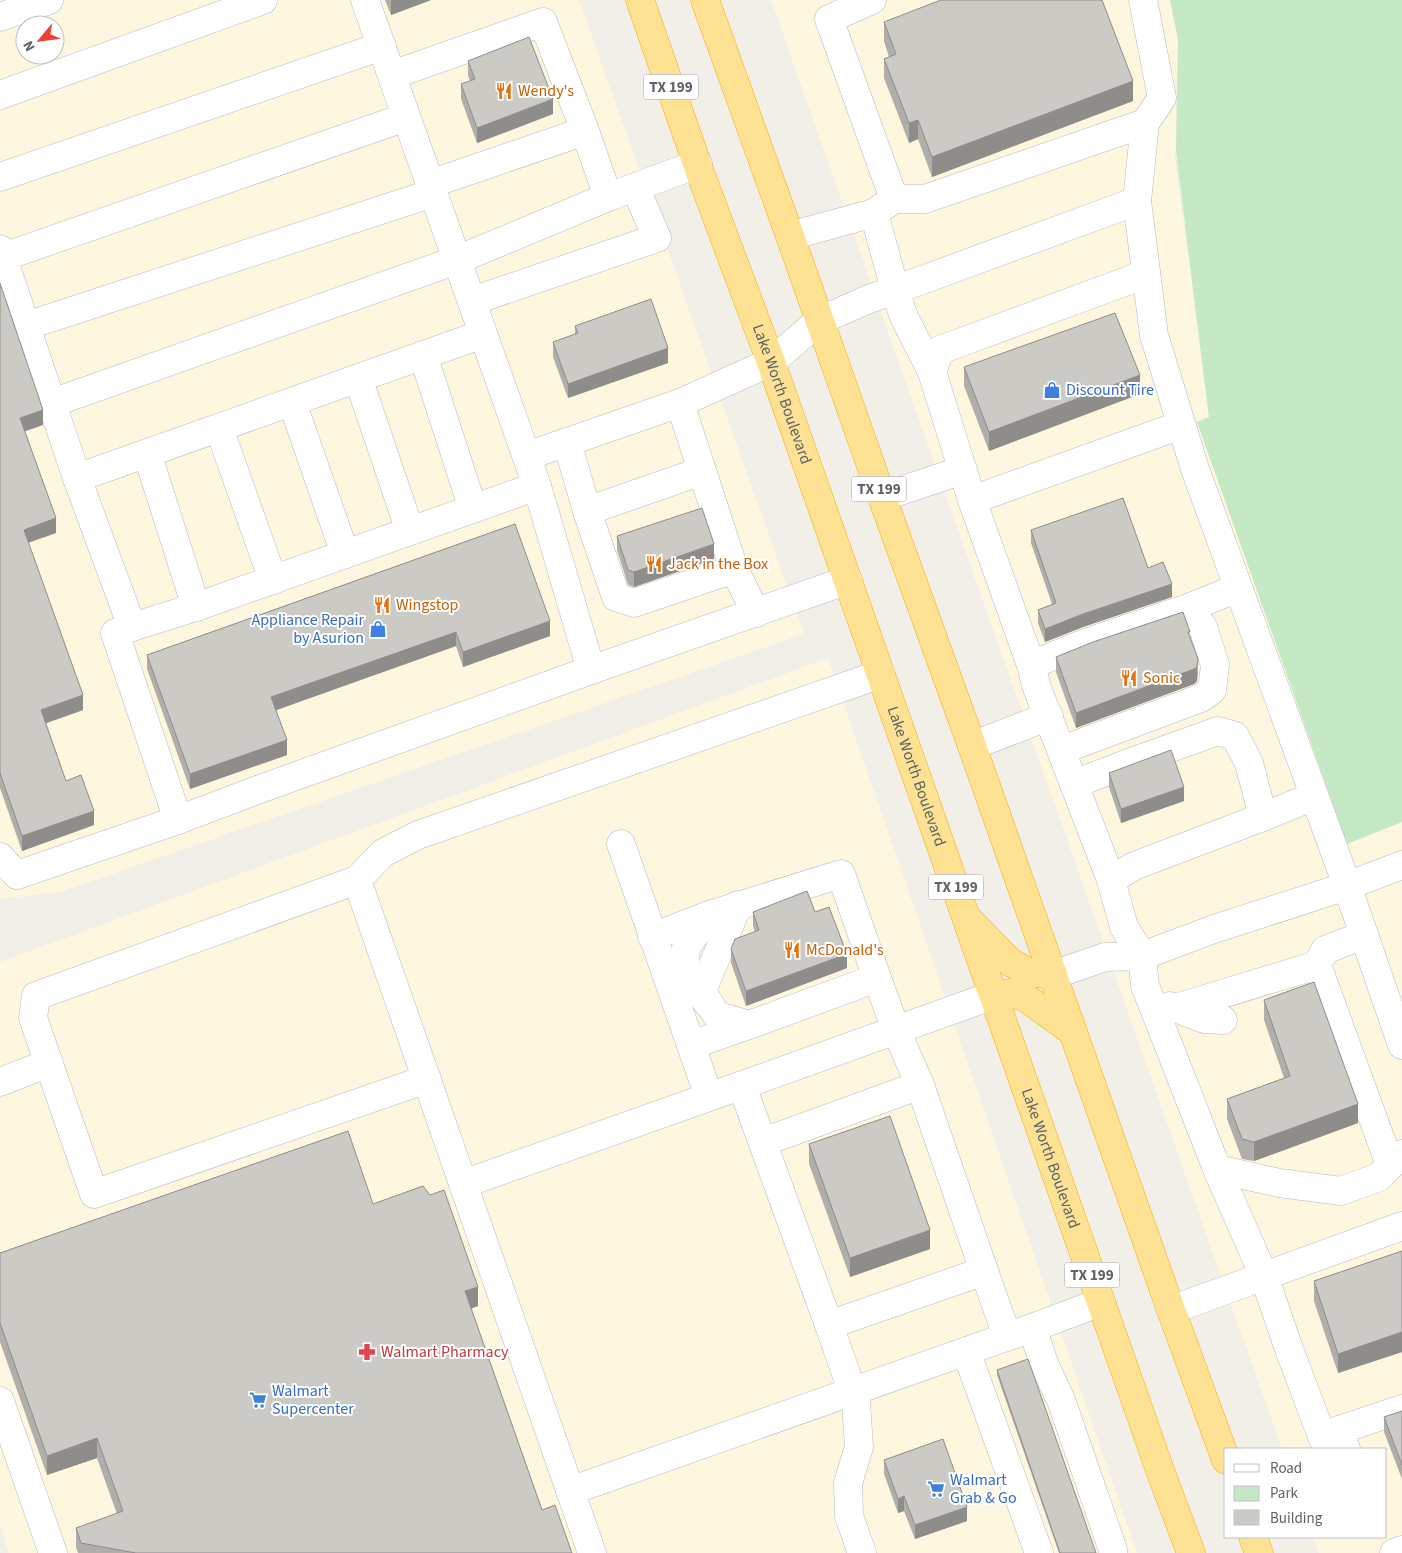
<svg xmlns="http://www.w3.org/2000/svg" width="1402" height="1553" viewBox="0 0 1402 1553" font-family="'Source Sans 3',sans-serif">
  <rect width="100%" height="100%" fill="#f1efe8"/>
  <g fill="#fef7e0" fill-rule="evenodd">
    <path d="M0 0H579L804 634 60 892 0 899ZM25 25H55V55H25Z"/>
    <polygon points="771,0 1170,0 1178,39 1175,158 1209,417 1197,422 1347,843 1402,822 1402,1553 1319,1553 1313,1537 1386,1537 1386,1449 1282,1449"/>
    <polygon points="828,658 1137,1553 9,1553 0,1525 0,962"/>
  </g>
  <polygon fill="#c5e8c5" points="1170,0 1402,0 1402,822 1347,844 1197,422 1209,417 1176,151 1178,39"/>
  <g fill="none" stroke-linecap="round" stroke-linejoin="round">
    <g stroke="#b5b8bc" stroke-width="29">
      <g id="minor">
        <polyline points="872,0 829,19 894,199 925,199 1145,123 1162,98 1143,0"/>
        <polyline points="0,17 49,0"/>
        <polyline points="392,75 543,22 585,131 430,184"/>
        <polyline points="0,95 263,0"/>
        <polyline points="1145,123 1137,201 1154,335 1195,469 1344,877 1402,1045"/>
        <polyline points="585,131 608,197"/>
        <polyline points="0,177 382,46"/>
        <polyline points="790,236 874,213"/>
        <polyline points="0,249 77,478 132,627 196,607 537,486 365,0"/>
        <polyline points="3,257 406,117"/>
        <polyline points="472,301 657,238 635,187"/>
        <polyline points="26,326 433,193"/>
        <polyline points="423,355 473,509"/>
        <polyline points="932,372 904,317 895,290 1137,201"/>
        <polyline points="358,378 410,531"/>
        <polyline points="292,402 345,554"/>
        <polyline points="52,403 457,260 608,197 698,164"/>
        <polyline points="680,403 734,569 634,603 616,597 587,511 702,471"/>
        <polyline points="219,428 273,580"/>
        <polyline points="567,442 587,511"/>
        <polyline points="147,453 196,607"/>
        <polyline points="527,456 680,403 771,362 819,321 869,299 895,290 874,213 894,199"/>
        <polyline points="77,478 483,334"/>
        <polyline points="882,497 963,470"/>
        <polyline points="972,500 932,372 940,350 1146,274"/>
        <polyline points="734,569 756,613"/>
        <polyline points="1188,608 1238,588"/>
        <polyline points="132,627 115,633 178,820 260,789 591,670 537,486"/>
        <polyline points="1031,665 972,500 1181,425"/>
        <polyline points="591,670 848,580"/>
        <polyline points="972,746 1049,716"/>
        <polyline points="1062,750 1201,698 1212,690 1215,665 1203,627 1188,608 1088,642 1031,665 1037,688 1074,784"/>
        <polyline points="621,844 709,1097 994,995"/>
        <polyline points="0,857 17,875 178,820"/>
        <polyline points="357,880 592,1553"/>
        <polyline points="1111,880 1074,784 1126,764 1218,731 1235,736 1249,763 1263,817"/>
        <polyline points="709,915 686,947 685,966 690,981 718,1016 749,1025"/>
        <polyline points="652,937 709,915 841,874 877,978 896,1030 920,1085 984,1271 829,1325 742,1086"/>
        <polyline points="1317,965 1390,1165"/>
        <polyline points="1053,975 1105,957 1142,956 1124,927 1111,880 1134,866 1263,817 1314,796"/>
        <polyline points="711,1006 702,991 738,905"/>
        <polyline points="1170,1006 1204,1019 1223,1020"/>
        <polyline points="1176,1008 1317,965 1325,950 1364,935"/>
        <polyline points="691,1045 749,1025 877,978"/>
        <polyline points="427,1079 94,1194 33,1018 36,996 357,880 383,853 418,835 881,674"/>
        <polyline points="0,1082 49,1063"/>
        <polyline points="763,1142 920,1085"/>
        <polyline points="1217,1169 1279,1183 1341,1191 1379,1177 1402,1154"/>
        <polyline points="463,1184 709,1097"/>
        <polyline points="984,1271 1007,1336"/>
        <polyline points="1171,1310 1264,1276 1217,1169 1150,998 1145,986 1142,956 1214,929 1347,886 1402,865"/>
        <polyline points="829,1325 856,1402 859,1447 848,1483 849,1516 862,1553"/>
        <polyline points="1032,1328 1045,1366 1061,1400 1113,1550 1113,1553"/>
        <polyline points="966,1351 1039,1553"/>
        <polyline points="0,1401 53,1553"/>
        <polyline points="1339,1430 1323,1439 1289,1349 1264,1276 1402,1226"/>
        <polyline points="1346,1449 1339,1430 1402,1409"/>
        <polyline points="570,1491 1032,1328 1101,1302"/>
        <polyline points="1394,1553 1402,1550"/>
      </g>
    </g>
    <g stroke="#f9ab00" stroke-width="29">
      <g id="highway">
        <path id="s1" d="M640 0 701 175 771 362 1161 1473 1191 1553"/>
        <polyline points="705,0 790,236 882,497 972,746 1171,1310 1226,1460"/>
        <polyline points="971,922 1010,962 1028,972 1053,975"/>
        <polyline points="994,995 1012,993 1026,998 1073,1032"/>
        <polyline points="1253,1537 1259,1553"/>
      </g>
    </g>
    <use href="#minor" stroke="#fff" stroke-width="28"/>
    <use href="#highway" stroke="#fde293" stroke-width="28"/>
  </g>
  <g fill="#afaea9">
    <polygon points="385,0 431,0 391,15"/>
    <polygon points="884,22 1133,101 932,177 918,139 909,143 884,78 884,59 889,57 884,41"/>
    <polygon points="468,61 553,114 477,143 461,99 461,84 470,81 468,75"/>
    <polygon points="0,283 43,425 25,431 56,533 28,543 83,710 46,723 66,781 94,825 22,851 0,788"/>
    <polygon points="575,326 668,363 568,398 553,357 553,342 575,334"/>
    <polygon points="964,367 1140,394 989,451 964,386"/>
    <polygon points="515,524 550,636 463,667 456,646 276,710 287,755 190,789 147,669 147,655"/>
    <polygon points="1031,530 1148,568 1172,597 1083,627 1045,642 1038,623 1038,610 1052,604 1031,543"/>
    <polygon points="617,536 714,559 634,587 628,585 617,550"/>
    <polygon points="1190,637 1198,673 1197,681 1194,684 1076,728 1056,672 1056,657"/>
    <polygon points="1109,773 1184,801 1121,823 1109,787"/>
    <polygon points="753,912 815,912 847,968 746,1006 731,963 731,949 755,932 753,926"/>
    <polygon points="1264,1000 1358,1123 1254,1161 1242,1159 1227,1119 1227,1099 1284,1078 1264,1020"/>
    <polygon points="809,1144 930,1249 850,1277 809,1164"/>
    <polygon points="373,1204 478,1306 471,1308 542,1510 572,1553 78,1553 76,1547 76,1528 117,1514 97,1458 47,1475 0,1342 0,1253"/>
    <polygon points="1402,1251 1402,1352 1338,1373 1314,1301 1314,1281"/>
    <polygon points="997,1370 1096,1553 1059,1553 997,1375"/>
    <polygon points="1402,1411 1402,1479 1384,1432 1384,1417"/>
    <polygon points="884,1460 967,1521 915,1539 904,1511 898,1513 884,1474"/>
  </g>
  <g fill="#8f8d8a">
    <polygon points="393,0 431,0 391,15 391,1"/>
    <polygon points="1133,81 1133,101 932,177 932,157"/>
    <polygon points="553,99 553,114 477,143 477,128"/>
    <polygon points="918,120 918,139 909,143 909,123"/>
    <polygon points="668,348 668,363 568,398 568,384"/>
    <polygon points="1140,375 1140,394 989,451 989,432"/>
    <polygon points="43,410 43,425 20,433 20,418"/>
    <polygon points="56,518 56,533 24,544 24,530"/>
    <polygon points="714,544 714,559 634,587 634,572"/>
    <polygon points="1172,584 1172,597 1083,627 1045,642 1045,629 1083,614"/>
    <polygon points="550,621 550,636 463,667 463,652"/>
    <polygon points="456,632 456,646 271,712 271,697"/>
    <polygon points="1198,659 1197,681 1194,684 1076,728 1076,713"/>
    <polygon points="83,695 83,710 41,725 41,710"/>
    <polygon points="287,740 287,755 190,789 190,774"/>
    <polygon points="1184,787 1184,801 1121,823 1121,809"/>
    <polygon points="94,811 94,825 22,851 22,836"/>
    <polygon points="847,954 847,968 746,1006 746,991"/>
    <polygon points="1358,1104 1358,1123 1254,1161 1254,1142"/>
    <polygon points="930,1230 930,1249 850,1277 850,1258"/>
    <polygon points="478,1287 478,1306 465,1311 465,1291"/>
    <polygon points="1402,1332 1402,1352 1338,1373 1338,1354"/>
    <polygon points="97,1438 97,1458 47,1475 47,1456"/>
    <polygon points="904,1496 904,1511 898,1513 898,1499"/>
    <polygon points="967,1507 967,1521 915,1539 915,1525"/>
  </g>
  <g fill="#cccac5" stroke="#8f8d8a">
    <polygon points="941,0 1102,0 1133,81 932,157 918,120 909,123 884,59 896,54 884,22"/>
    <polygon points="529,37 553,99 477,128 461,84 475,79 468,61"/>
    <polygon points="0,283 43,410 20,418 56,518 24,530 83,695 41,710 66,781 81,775 94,811 22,836 0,773"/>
    <polygon points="651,299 668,348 568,384 553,342 578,333 575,326"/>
    <polygon points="1115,313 1140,375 989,432 964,367"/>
    <polygon points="1123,498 1148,568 1163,562 1172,584 1083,614 1045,629 1038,610 1056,603 1031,530"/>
    <polygon points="702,508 714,544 634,572 628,570 617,536"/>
    <polygon points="515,524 550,621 463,652 456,632 271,697 287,740 190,774 147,655"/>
    <polygon points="1183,612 1190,632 1188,632 1198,659 1197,667 1194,669 1076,713 1056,657 1093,642"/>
    <polygon points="1171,750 1184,787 1121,809 1109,773"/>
    <polygon points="807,891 815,912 829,907 847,954 746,991 731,949 735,939 759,930 753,912"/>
    <polygon points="1314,982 1358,1104 1254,1142 1242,1139 1227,1099 1290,1076 1264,1000"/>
    <polygon points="890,1116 930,1230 850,1258 809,1144"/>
    <polygon points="348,1131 373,1204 423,1186 430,1195 444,1190 478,1287 465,1291 542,1510 555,1505 572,1553 136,1553 81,1543 76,1528 123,1511 97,1438 47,1456 0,1323 0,1253"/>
    <polygon points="1402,1251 1402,1332 1338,1354 1314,1281"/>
    <polygon points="1028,1359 1096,1553 1060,1553 997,1370"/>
    <polygon points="1402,1411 1402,1465 1384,1417"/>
    <polygon points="943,1439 967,1507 915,1525 904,1496 898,1499 884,1460"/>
  </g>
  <defs>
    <g id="restaurant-bare" transform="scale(1.35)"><path d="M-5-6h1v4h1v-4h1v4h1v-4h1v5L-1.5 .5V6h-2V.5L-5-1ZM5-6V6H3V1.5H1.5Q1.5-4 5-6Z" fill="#e8710a" stroke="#fff" stroke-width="2.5" paint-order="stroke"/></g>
    <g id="shop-bare" transform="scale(1.35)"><path d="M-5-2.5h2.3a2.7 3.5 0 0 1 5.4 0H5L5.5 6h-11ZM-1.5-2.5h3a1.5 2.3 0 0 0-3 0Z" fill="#3f7fe0" stroke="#fff" stroke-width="2.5" paint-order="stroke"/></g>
    <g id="pharmacy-bare" transform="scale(1.35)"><path d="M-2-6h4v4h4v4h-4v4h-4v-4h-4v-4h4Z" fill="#e0444e" stroke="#fff" stroke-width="2.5" paint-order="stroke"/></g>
    <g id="supermarket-bare" transform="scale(1.35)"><path d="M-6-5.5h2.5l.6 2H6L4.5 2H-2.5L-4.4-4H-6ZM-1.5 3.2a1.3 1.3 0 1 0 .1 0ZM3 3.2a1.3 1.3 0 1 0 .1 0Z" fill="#3f7fe0" stroke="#fff" stroke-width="2.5" paint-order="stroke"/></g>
  </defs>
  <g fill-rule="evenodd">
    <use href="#restaurant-bare" x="504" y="91"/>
    <use href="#shop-bare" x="1052" y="390"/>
    <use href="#restaurant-bare" x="654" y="564"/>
    <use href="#restaurant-bare" x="382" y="605"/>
    <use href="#shop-bare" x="378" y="629"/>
    <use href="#restaurant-bare" x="1129" y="678"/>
    <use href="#restaurant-bare" x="792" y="950"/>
    <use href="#pharmacy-bare" x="367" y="1352"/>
    <use href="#supermarket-bare" x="258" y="1400"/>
    <use href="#supermarket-bare" x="936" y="1489"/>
  </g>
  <g text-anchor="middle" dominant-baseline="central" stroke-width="4" stroke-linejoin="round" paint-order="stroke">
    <g fill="#fff" stroke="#8f9295" stroke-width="1">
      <rect x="643.5" y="74.5" width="55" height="25" rx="4"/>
      <rect x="851.5" y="476.5" width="55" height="25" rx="4"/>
      <rect x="928.5" y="874.5" width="55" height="25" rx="4"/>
      <rect x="1064.5" y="1262.5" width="55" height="25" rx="4"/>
    </g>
    <g font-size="15" font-weight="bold" fill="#5f6368">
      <text x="671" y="87">TX 199</text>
      <text x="879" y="489">TX 199</text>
      <text x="956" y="887">TX 199</text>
      <text x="1092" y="1275">TX 199</text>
    </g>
    <g font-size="16" fill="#c56008" stroke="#fff" text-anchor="start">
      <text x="518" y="91">Wendy's</text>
      <text x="668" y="564">Jack in the Box</text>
      <text x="396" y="605">Wingstop</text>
      <text x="1143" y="678">Sonic</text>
      <text x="806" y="950">McDonald's</text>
    </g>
    <g font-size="16" fill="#366cbe" stroke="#fff" text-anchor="start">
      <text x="1066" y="390">Discount Tire</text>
      <text x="364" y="620" text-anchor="end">Appliance Repair<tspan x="364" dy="18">by Asurion</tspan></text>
      <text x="272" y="1391">Walmart<tspan x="272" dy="18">Supercenter</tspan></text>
      <text x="950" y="1480">Walmart<tspan x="950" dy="18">Grab &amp; Go</tspan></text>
    </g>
    <g font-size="16" fill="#5f6368" stroke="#fff">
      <text stroke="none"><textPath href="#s1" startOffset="419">Lake Worth Boulevard</textPath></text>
      <text stroke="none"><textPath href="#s1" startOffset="824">Lake Worth Boulevard</textPath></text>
      <text stroke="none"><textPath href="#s1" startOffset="1229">Lake Worth Boulevard</textPath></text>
    </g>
    <g font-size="16" fill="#be3a42" stroke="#fff" text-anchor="start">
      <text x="381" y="1352">Walmart Pharmacy</text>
    </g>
  </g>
  <rect x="1224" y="1448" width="162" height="90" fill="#ffffff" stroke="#bfc1c3"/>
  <rect x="1234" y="1464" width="25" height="8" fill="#ffffff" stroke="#bfc1c3"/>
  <text x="1270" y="1473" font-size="15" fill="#5f6368">Road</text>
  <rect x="1234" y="1486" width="25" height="15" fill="#c5e8c5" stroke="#bfc1c3"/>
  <text x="1270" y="1498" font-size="15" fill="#5f6368">Park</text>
  <rect x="1234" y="1510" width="25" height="15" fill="#cccac5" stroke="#bfc1c3"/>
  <text x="1270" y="1523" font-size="15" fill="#5f6368">Building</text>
  <g transform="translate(40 40) rotate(241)"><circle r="24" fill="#ffffff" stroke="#bfc1c3"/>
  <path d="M0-4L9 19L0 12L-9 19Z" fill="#ea4335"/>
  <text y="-8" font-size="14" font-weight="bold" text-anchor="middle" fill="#5f6368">N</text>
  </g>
</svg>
